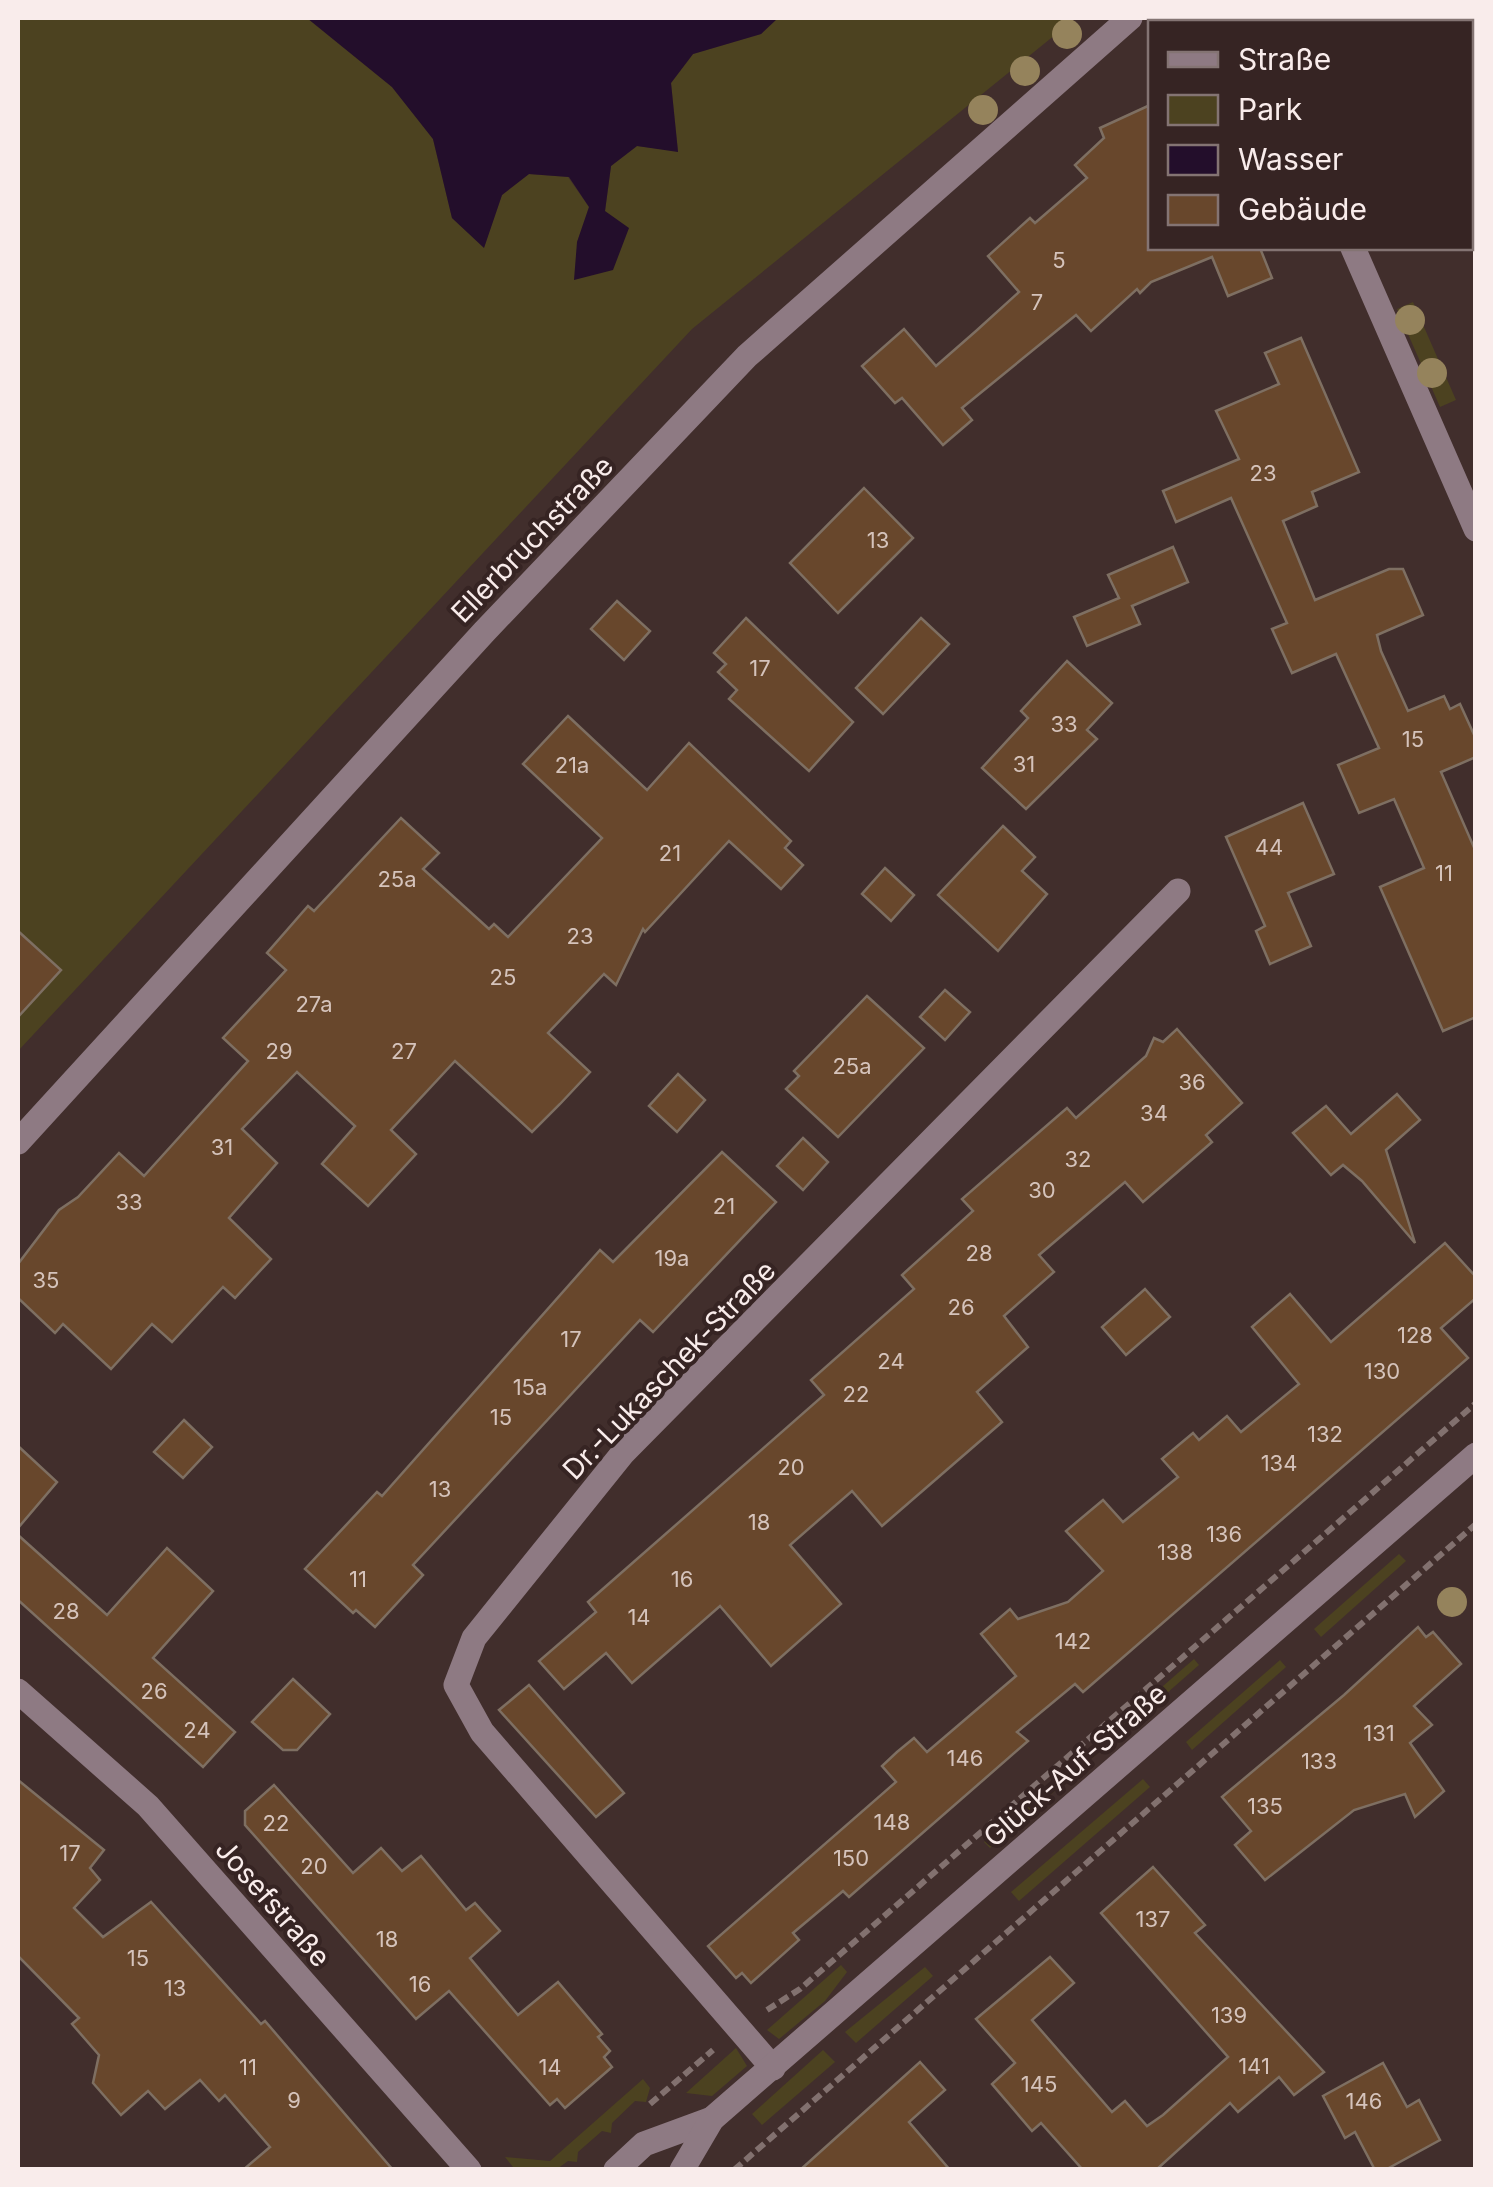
<svg xmlns="http://www.w3.org/2000/svg" width="1493" height="2187" viewBox="0 0 1493 2187" font-family="Inter,sans-serif">
  <rect width="100%" height="100%" fill="#412e2c"/>
  <g fill="#4c4220">
    <polygon points="18,18 307,18 392,87 433,139 452,218 484,247 502,195 529,174 568,177 589,207 577,243 605,211 611,166 637,146 678,151 671,83 693,54 761,34 778,18 1076,18 692,329 18,1051"/>
    <polygon points="1413,302 1456,400 1440,407 1397,309"/>
    <polygon points="1399,1554 1406,1561 1321,1637 1314,1629"/>
    <polygon points="1194,1659 1199,1665 990,1848 984,1842"/>
    <polygon points="1280,1660 1286,1667 1192,1750 1186,1742"/>
    <polygon points="1143,1779 1150,1787 1019,1901 1011,1892"/>
    <polygon points="841,1965 847,1972 825,2001 779,2039 767,2030"/>
    <polygon points="925,1967 933,1976 856,2043 845,2032"/>
    <polygon points="736,2048 747,2066 712,2096 686,2093"/>
    <polygon points="823,2050 835,2062 762,2125 752,2114"/>
    <polygon points="643,2079 650,2088 646,2102 635,2101 612,2123 611,2133 602,2131 578,2152 577,2162 568,2161 557,2169 513,2167 505,2157 550,2161"/>
  </g>
  <polygon fill="#230e2b" points="307,18 778,18 761,34 693,54 671,83 678,152 637,146 611,166 605,211 629,228 613,270 574,280 577,242 589,207 569,177 529,174 502,195 484,248 452,218 433,139 392,87"/>
  <g fill="#68472c" stroke="#7e6f62" stroke-width="2.5">
    <polygon points="1150,105 1150,248 1260,248 1272,278 1228,296 1212,257 1151,282 1140,293 1137,289 1091,331 1076,315 962,408 972,420 943,445 902,398 895,403 862,366 904,329 936,366 976,331 1019,292 988,256 1030,218 1035,223 1087,178 1075,165 1104,138 1100,128"/>
    <polygon points="1301,338 1359,472 1312,492 1317,506 1283,521 1315,600 1389,569 1403,569 1423,615 1377,635 1381,651 1408,711 1444,696 1450,709 1460,704 1476,739 1476,757 1441,772 1476,852 1476,1017 1443,1031 1380,887 1424,868 1394,799 1359,813 1338,765 1379,748 1336,654 1292,673 1272,629 1287,623 1231,498 1176,522 1163,491 1239,459 1216,411 1279,384 1265,353"/>
    <polygon points="864,488 913,538 838,613 790,563"/>
    <polygon points="1173,547 1188,582 1132,606 1140,624 1087,646 1074,617 1119,598 1108,575"/>
    <polygon points="617,601 650,631 624,660 591,629"/>
    <polygon points="746,618 853,722 809,771 729,699 737,690 718,672 726,664 714,653"/>
    <polygon points="921,618 949,644 883,714 856,688"/>
    <polygon points="1067,661 1112,703 1087,730 1097,739 1026,809 982,768 1028,718 1021,711"/>
    <polygon points="568,716 647,790 689,743 791,841 785,848 803,865 781,889 729,841 645,932 643,929 616,985 604,974 548,1033 590,1072 560,1104 532,1132 455,1061 391,1130 416,1154 368,1206 322,1164 355,1126 297,1072 242,1129 277,1163 229,1218 271,1259 235,1298 223,1287 172,1342 152,1324 111,1369 63,1324 55,1333 18,1298 18,1264 59,1210 78,1197 119,1153 144,1176 248,1061 223,1038 286,970 267,953 308,906 314,911 401,818 439,853 423,869 489,929 494,924 508,937 602,838 523,764"/>
    <polygon points="1303,803 1334,874 1288,893 1311,946 1270,964 1256,931 1265,926 1226,837"/>
    <polygon points="1003,826 1035,857 1022,871 1047,894 998,951 938,895"/>
    <polygon points="885,868 914,895 891,921 862,894"/>
    <polygon points="18,931 61,970 18,1017"/>
    <polygon points="945,990 970,1012 945,1040 920,1017"/>
    <polygon points="867,996 924,1048 838,1137 786,1089 799,1076 794,1071"/>
    <polygon points="1177,1029 1242,1103 1206,1135 1212,1142 1143,1202 1125,1182 1039,1255 1054,1272 1004,1316 1028,1347 977,1392 1002,1422 882,1526 852,1491 790,1545 841,1604 771,1666 720,1606 632,1683 606,1653 564,1689 539,1661 596,1612 588,1602 824,1395 811,1380 914,1289 902,1275 973,1211 962,1199 1067,1108 1076,1118 1146,1056 1154,1038 1163,1042"/>
    <polygon points="678,1074 705,1100 677,1132 649,1106"/>
    <polygon points="1397,1094 1420,1120 1386,1150 1415,1243 1362,1181 1343,1165 1331,1175 1293,1133 1326,1106 1351,1134"/>
    <polygon points="803,1138 828,1162 803,1190 777,1166"/>
    <polygon points="722,1152 776,1202 653,1332 640,1320 413,1565 423,1575 375,1627 356,1610 353,1613 305,1569 377,1492 382,1496 600,1250 613,1262"/>
    <polygon points="1445,1243 1476,1277 1476,1298 1441,1328 1468,1358 1083,1692 1075,1684 1017,1732 1028,1741 849,1897 843,1891 793,1933 799,1940 751,1983 742,1973 736,1978 708,1946 896,1782 882,1766 897,1752 914,1738 927,1752 1016,1676 981,1634 1010,1609 1018,1619 1068,1602 1103,1571 1066,1531 1103,1500 1123,1522 1178,1477 1162,1459 1193,1433 1199,1440 1227,1416 1241,1432 1299,1384 1252,1327 1290,1294 1331,1342"/>
    <polygon points="1145,1289 1170,1317 1126,1355 1102,1327"/>
    <polygon points="184,1420 212,1447 183,1478 154,1452"/>
    <polygon points="18,1446 57,1482 18,1528"/>
    <polygon points="18,1535 107,1615 167,1548 213,1591 153,1658 235,1732 203,1767 18,1600"/>
    <polygon points="1418,1627 1426,1637 1433,1632 1461,1664 1414,1706 1432,1725 1410,1743 1444,1791 1415,1817 1405,1794 1354,1810 1265,1880 1235,1845 1251,1831 1222,1797 1344,1695"/>
    <polygon points="293,1679 330,1714 297,1750 283,1750 252,1722"/>
    <polygon points="529,1685 624,1793 596,1817 499,1710"/>
    <polygon points="18,1780 104,1850 90,1868 100,1880 74,1908 103,1937 151,1902 261,2024 265,2021 393,2170 243,2170 270,2147 225,2095 219,2101 200,2080 165,2109 148,2091 121,2115 93,2083 99,2055 72,2024 79,2018 18,1956"/>
    <polygon points="274,1785 353,1873 381,1848 402,1871 421,1856 466,1910 475,1903 500,1931 470,1958 518,2015 558,1982 602,2034 598,2037 610,2051 604,2057 612,2067 565,2108 557,2099 550,2105 449,1991 416,2019 245,1825 245,1811"/>
    <polygon points="1153,1867 1205,1925 1195,1933 1324,2072 1294,2095 1279,2077 1238,2112 1230,2103 1156,2170 1083,2170 1041,2123 1032,2131 992,2084 1015,2063 976,2019 1050,1957 1074,1983 1032,2020 1112,2112 1125,2101 1147,2126 1163,2115 1228,2057 1101,1913"/>
    <polygon points="920,2062 945,2090 909,2122 950,2170 800,2170"/>
    <polygon points="1383,2063 1407,2107 1419,2100 1440,2140 1385,2170 1375,2170 1355,2132 1345,2138 1323,2096"/>
  </g>
  <g fill="none" stroke-linecap="round" stroke-linejoin="round">
    <g stroke="#82716f" stroke-width="6" stroke-dasharray="10 5" stroke-linecap="butt">
      <polyline points="767,2010 800,1989 1476,1403"/>
      <polyline points="650,2104 713,2050"/>
      <polyline points="734,2170 1476,1524"/>
    </g>
    <g stroke="#8e7a83" stroke-width="25">
      <polyline points="1253,18 1255,22"/>
      <polyline points="1353,248 1476,529"/>
      <polyline points="18,1142 484,632 747,356 1130,18"/>
      <polyline points="18,1691 148,1806 469,2170"/>
      <polyline points="773,2068 482,1732 456,1685 474,1638 623,1453 1178,891"/>
      <polyline points="616,2170 644,2144 712,2119"/>
      <polyline points="682,2170 712,2119 1476,1455"/>
    </g>
  </g>
  <g fill="#95835c">
    <circle cx="1067" cy="34" r="15"/>
    <circle cx="1025" cy="71" r="15"/>
    <circle cx="983" cy="110" r="15"/>
    <circle cx="1410" cy="320" r="15"/>
    <circle cx="1432" cy="373" r="15"/>
    <circle cx="1452" cy="1602" r="15"/>
  </g>
  <g text-anchor="middle" dominant-baseline="central" stroke-width="8" stroke-linejoin="round" paint-order="stroke">
    <g font-size="22" fill="#d5c3bb">
      <text x="1059" y="260">5</text>
      <text x="1037" y="302">7</text>
      <text x="1263" y="473">23</text>
      <text x="878" y="540">13</text>
      <text x="760" y="668">17</text>
      <text x="1064" y="724">33</text>
      <text x="1413" y="739">15</text>
      <text x="1024" y="764">31</text>
      <text x="572" y="765">21a</text>
      <text x="1269" y="847">44</text>
      <text x="670" y="853">21</text>
      <text x="1444" y="873">11</text>
      <text x="397" y="879">25a</text>
      <text x="580" y="936">23</text>
      <text x="503" y="977">25</text>
      <text x="314" y="1004">27a</text>
      <text x="279" y="1051">29</text>
      <text x="404" y="1051">27</text>
      <text x="852" y="1066">25a</text>
      <text x="1192" y="1082">36</text>
      <text x="1154" y="1113">34</text>
      <text x="222" y="1147">31</text>
      <text x="1078" y="1159">32</text>
      <text x="1042" y="1190">30</text>
      <text x="129" y="1202">33</text>
      <text x="724" y="1206">21</text>
      <text x="979" y="1253">28</text>
      <text x="672" y="1258">19a</text>
      <text x="46" y="1280">35</text>
      <text x="961" y="1307">26</text>
      <text x="1415" y="1335">128</text>
      <text x="571" y="1339">17</text>
      <text x="891" y="1361">24</text>
      <text x="1382" y="1371">130</text>
      <text x="530" y="1387">15a</text>
      <text x="856" y="1394">22</text>
      <text x="501" y="1417">15</text>
      <text x="1325" y="1434">132</text>
      <text x="1279" y="1463">134</text>
      <text x="791" y="1467">20</text>
      <text x="440" y="1489">13</text>
      <text x="759" y="1522">18</text>
      <text x="1224" y="1534">136</text>
      <text x="1175" y="1552">138</text>
      <text x="358" y="1579">11</text>
      <text x="682" y="1579">16</text>
      <text x="66" y="1611">28</text>
      <text x="639" y="1617">14</text>
      <text x="1073" y="1641">142</text>
      <text x="154" y="1691">26</text>
      <text x="197" y="1730">24</text>
      <text x="1379" y="1733">131</text>
      <text x="965" y="1758">146</text>
      <text x="1319" y="1761">133</text>
      <text x="1265" y="1806">135</text>
      <text x="892" y="1822">148</text>
      <text x="276" y="1823">22</text>
      <text x="70" y="1853">17</text>
      <text x="851" y="1858">150</text>
      <text x="314" y="1866">20</text>
      <text x="1153" y="1919">137</text>
      <text x="387" y="1939">18</text>
      <text x="138" y="1958">15</text>
      <text x="420" y="1984">16</text>
      <text x="175" y="1988">13</text>
      <text x="1229" y="2015">139</text>
      <text x="1254" y="2066">141</text>
      <text x="248" y="2067">11</text>
      <text x="550" y="2067">14</text>
      <text x="1039" y="2084">145</text>
      <text x="294" y="2100">9</text>
      <text x="1364" y="2101">146</text>
    </g>
    <g font-size="28" fill="#f9eceb" stroke="#362423">
      <text transform="translate(532 539) rotate(-46)">Ellerbruchstraße</text>
      <text transform="translate(669 1370) rotate(-46)">Dr.-Lukaschek-Straße</text>
      <text transform="translate(1075 1765) rotate(-41)">Glück-Auf-Straße</text>
      <text transform="translate(273 1903) rotate(49)">Josefstraße</text>
    </g>
  </g>
  <rect width="1493" height="2187" fill="none" stroke="#f9eceb" stroke-width="40"/>
  <rect x="1148" y="20" width="325" height="230" fill="#362423" stroke="#847473" stroke-width="2.5"/>
  <rect x="1168" y="52" width="50" height="15" fill="#8e7a83" stroke="#847473" stroke-width="2.5"/>
  <text x="1238" y="70" font-size="30" fill="#f9eceb">Straße</text>
  <rect x="1168" y="95" width="50" height="30" fill="#4c4220" stroke="#847473" stroke-width="2.5"/>
  <text x="1238" y="120" font-size="30" fill="#f9eceb">Park</text>
  <rect x="1168" y="145" width="50" height="30" fill="#230e2b" stroke="#847473" stroke-width="2.5"/>
  <text x="1238" y="170" font-size="30" fill="#f9eceb">Wasser</text>
  <rect x="1168" y="195" width="50" height="30" fill="#68472c" stroke="#847473" stroke-width="2.5"/>
  <text x="1238" y="220" font-size="30" fill="#f9eceb">Gebäude</text>
</svg>
